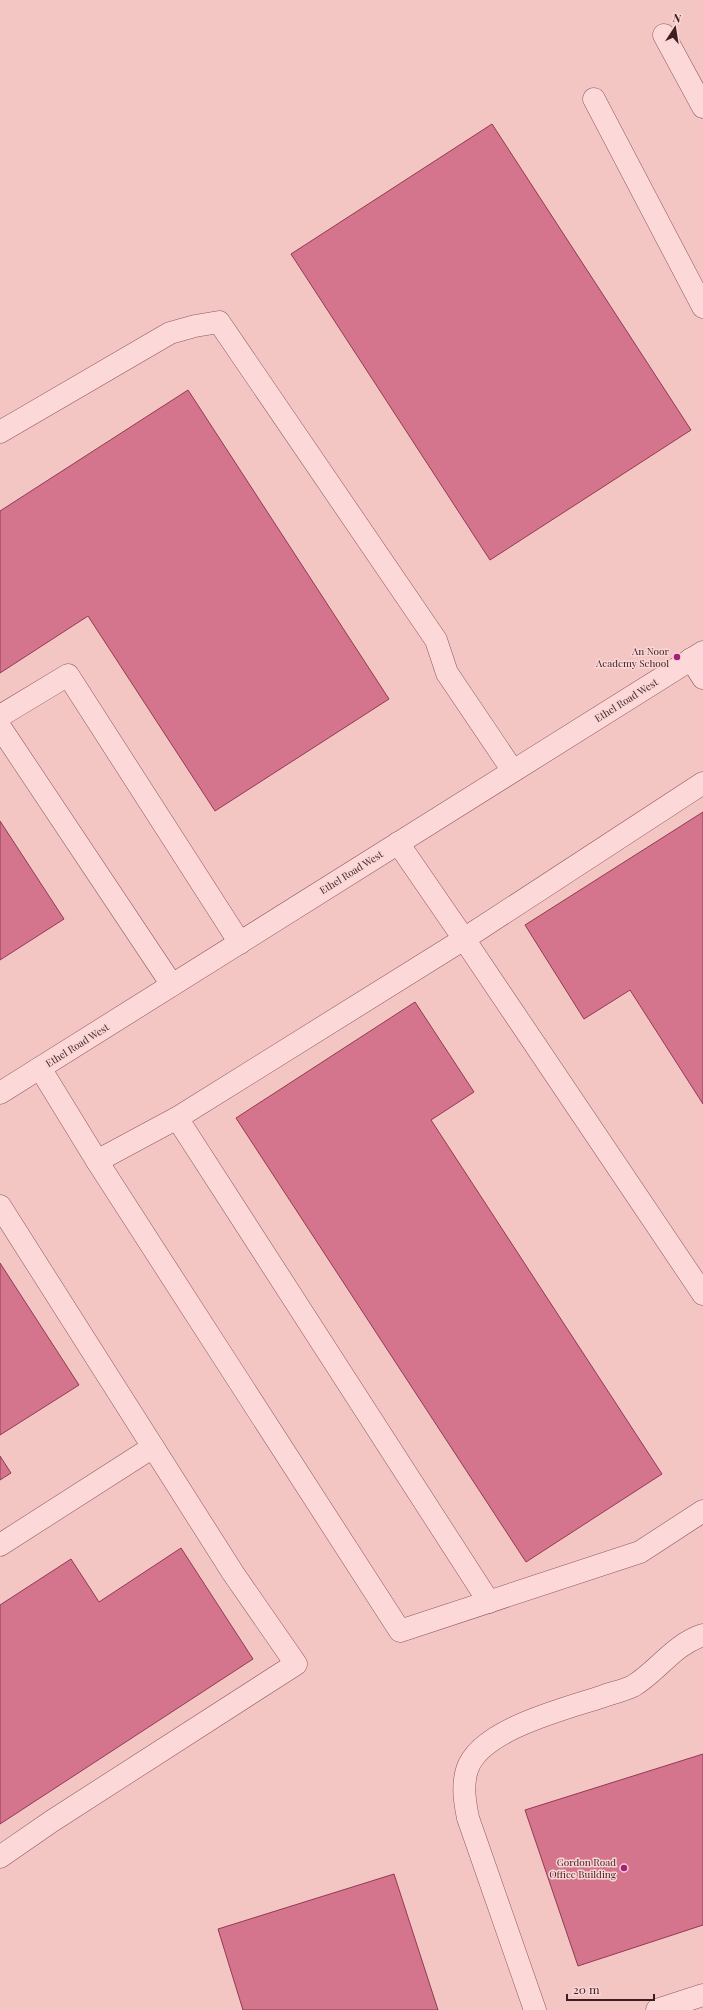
<svg xmlns="http://www.w3.org/2000/svg" width="703" height="2010" viewBox="0 0 703 2010" font-family="'Playfair Display',serif">
  <rect width="100%" height="100%" fill="#f3c5c3"/>
  <g fill="#d5758d" stroke="#923a52">
    <polygon points="492,124 691,430 490,560 291,254"/>
    <polygon points="188,390 389,699 215,811 88,616 0,673 0,511"/>
    <polygon points="703,812 703,1104 630,990 584,1019 525,925"/>
    <polygon points="0,821 64,919 0,960"/>
    <polygon points="415,1002 474,1092 431,1120 662,1474 526,1562 236,1118"/>
    <polygon points="0,1263 79,1385 0,1435"/>
    <polygon points="0,1456 11,1473 0,1480"/>
    <polygon points="181,1548 253,1659 0,1824 0,1605 71,1559 99,1602"/>
    <polygon points="703,1754 703,1925 578,1966 525,1810"/>
    <polygon points="394,1874 438,2010 243,2010 218,1929"/>
  </g>
  <g fill="none" stroke-linecap="round" stroke-linejoin="round">
    <g stroke="#90575f" stroke-width="23">
      <g id="minor">
        <polyline points="664,35 703,107"/>
        <polyline points="594,99 703,307"/>
        <polyline points="0,432 170,333 195,326 219,322 436,640 447,673 513,771"/>
        <polyline points="691,659 703,678"/>
        <polyline points="0,716 68,675 240,943"/>
        <polyline points="0,727 172,985"/>
        <polyline points="703,783 464,939 703,1294"/>
        <polyline points="40,1068 97,1161 400,1631 640,1552 703,1511"/>
        <polyline points="0,1093 703,652"/>
        <polyline points="177,1118 464,939 398,843"/>
        <polyline points="97,1161 177,1118 489,1602"/>
        <polyline points="0,1206 233,1573 296,1664 52,1821 0,1857"/>
        <polyline points="0,1545 153,1447"/>
        <path d="M535 2010 468 1818C465 1803 462 1786 467 1770 479 1730 564 1709 601 1697 611 1693 623 1691 633 1686 658 1671 673 1645 703 1635"/>
        <polyline points="657,2010 703,1995"/>
      </g>
    </g>
    <use href="#minor" stroke="#fcd9d8" stroke-width="22"/>
  </g>
  <g fill="#a6207b" stroke="#f9d5d4" stroke-width="1.5">
    <circle cx="677" cy="657" r="4"/>
    <circle cx="624" cy="1868" r="4"/>
  </g>
  <g text-anchor="middle" dominant-baseline="central" stroke-width="3" stroke-linejoin="round" paint-order="stroke">
    <g font-size="10" fill="#3e1d23" stroke="#f9d5d4" text-anchor="end">
      <text x="669" y="651">An Noor<tspan x="669" dy="12">Academy School</tspan></text>
      <text x="616" y="1862">Gordon Road<tspan x="616" dy="12">Office Building</tspan></text>
    </g>
    <g font-size="10" fill="#3e1d23" stroke="#f9d5d4">
      <text transform="translate(626 700) rotate(-32)">Ethel Road West</text>
      <text transform="translate(351 872) rotate(-32)">Ethel Road West</text>
      <text transform="translate(77 1045) rotate(-32)">Ethel Road West</text>
    </g>
  </g>
  <g transform="translate(675 28) rotate(12)" stroke="#f9d5d4" stroke-width="3" paint-order="stroke">
  <path d="M0-3L7 15L0 10L-7 15Z" fill="#3e1d23"/>
  <text y="-6" font-size="11" font-weight="bold" text-anchor="middle" fill="#3e1d23">N</text>
  </g>
  <path d="M567 1994v6h87v-6" fill="none" stroke="#3e1d23" stroke-width="2"/>
  <text x="573" y="1994" font-size="12" fill="#3e1d23" stroke="#f9d5d4" stroke-width="3" paint-order="stroke">20 m</text>
</svg>
